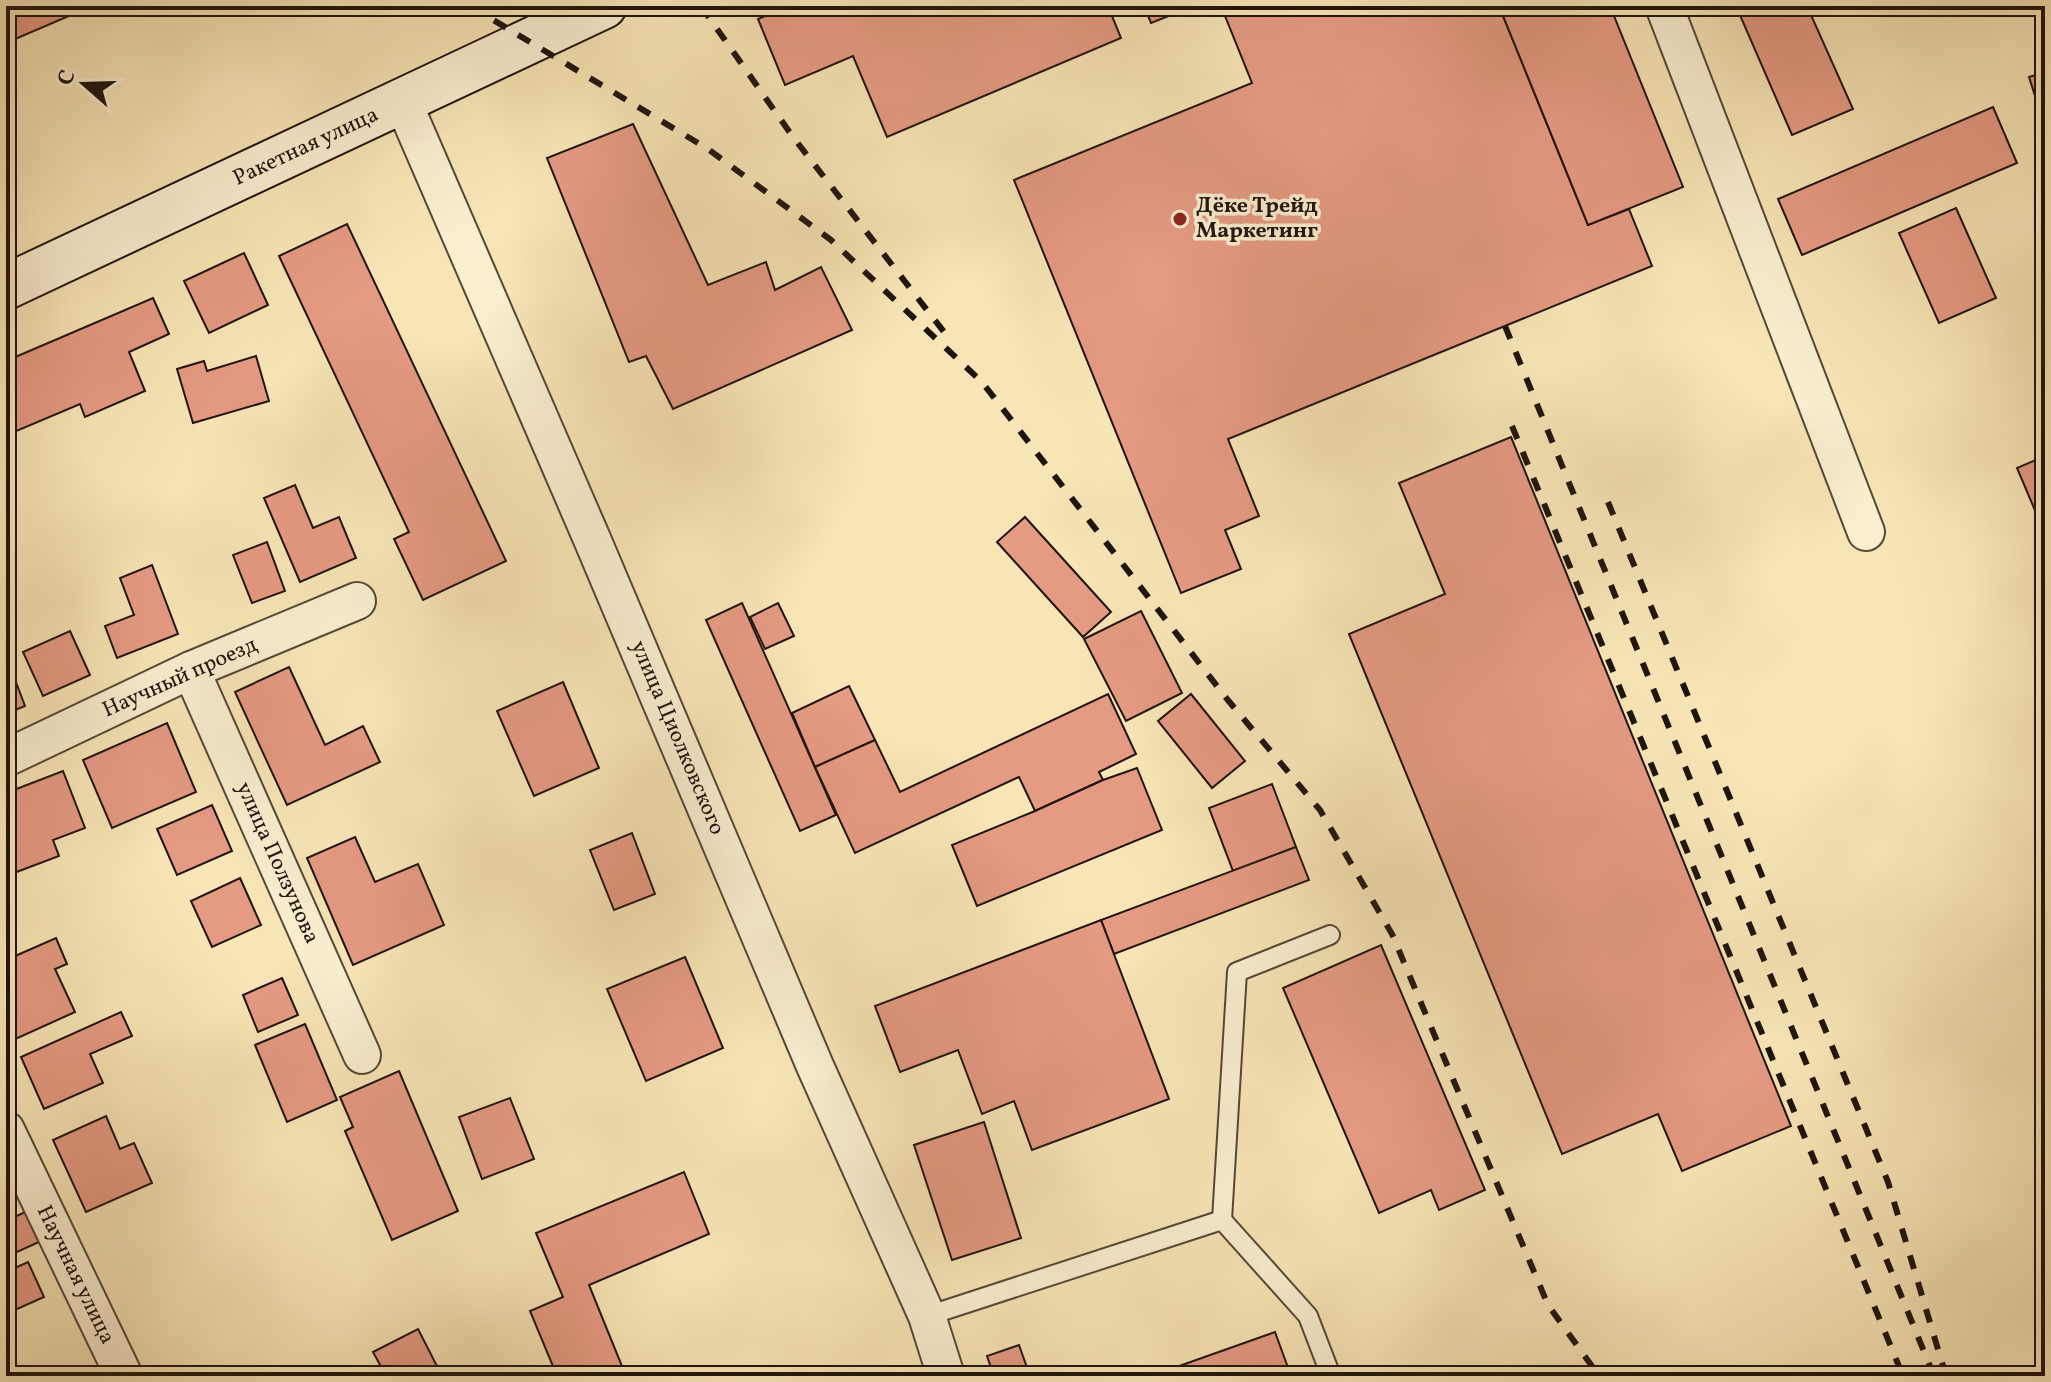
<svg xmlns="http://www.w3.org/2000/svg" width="2051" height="1382" viewBox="0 0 2051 1382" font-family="Vollkorn,serif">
  <rect width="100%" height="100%" fill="#f7e5b5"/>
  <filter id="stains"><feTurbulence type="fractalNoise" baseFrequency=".0025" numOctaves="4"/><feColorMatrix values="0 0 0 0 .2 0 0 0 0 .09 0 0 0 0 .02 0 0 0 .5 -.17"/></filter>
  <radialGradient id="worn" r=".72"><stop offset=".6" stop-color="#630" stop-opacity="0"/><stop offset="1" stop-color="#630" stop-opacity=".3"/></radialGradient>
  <g fill="#e59a82" stroke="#1e140d" stroke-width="2">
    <polygon points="6,6 92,6 6,43"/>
    <polygon points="789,6 1108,6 1121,38 887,137 853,56 785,85 758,19"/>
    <polygon points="1144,6 1194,6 1151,23"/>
    <polygon points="1221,6 1499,6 1588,225 1629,209 1652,266 1228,439 1259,516 1225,530 1241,569 1181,593 1014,180 1252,83"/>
    <polygon points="1499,6 1610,6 1683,187 1588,225"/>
    <polygon points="1736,6 1807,6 1853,109 1792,135"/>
    <polygon points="2045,72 2045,127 2029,77"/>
    <polygon points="1993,107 2017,163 1802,255 1778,199"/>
    <polygon points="633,124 708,285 766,262 775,290 821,267 852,330 673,409 646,356 629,362 547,158"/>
    <polygon points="1956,208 1996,298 1939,323 1899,233"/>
    <polygon points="347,224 506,561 423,600 394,539 409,532 279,256"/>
    <polygon points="244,253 268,305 209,333 184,281"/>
    <polygon points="153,298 169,334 129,352 145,391 85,417 80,404 14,432 6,414 6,361"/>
    <polygon points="256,356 269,401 193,423 177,369 204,361 207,371"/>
    <polygon points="1511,437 1791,1126 1682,1171 1658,1114 1562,1154 1349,634 1445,594 1399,483"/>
    <polygon points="2045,456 2045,534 2017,468"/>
    <polygon points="295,485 313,528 339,517 356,558 300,582 264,498"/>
    <polygon points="1025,517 1111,612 1083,637 997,542"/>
    <polygon points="267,542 285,591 252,603 233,555"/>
    <polygon points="152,565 178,634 117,658 105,626 134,615 120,578"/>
    <polygon points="742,603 836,815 800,831 706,620"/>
    <polygon points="778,603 794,636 765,649 750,617"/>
    <polygon points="1141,611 1182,693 1126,721 1084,639"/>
    <polygon points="70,631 90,675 43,696 23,652"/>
    <polygon points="6,656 25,706 6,714"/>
    <polygon points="289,667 325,745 363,726 380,762 287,805 235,692"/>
    <polygon points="563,682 599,768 534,796 497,711"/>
    <polygon points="849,686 875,740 815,767 792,713"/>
    <polygon points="1108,694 1136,754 1099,772 1103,780 1035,811 1019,777 855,853 815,767 875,740 900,792"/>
    <polygon points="1191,694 1245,761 1212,788 1158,721"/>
    <polygon points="167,723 196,792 112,828 83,760"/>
    <polygon points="1137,768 1162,830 977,906 952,845 1035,811 1103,780"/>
    <polygon points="63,771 85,828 53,840 59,856 6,876 6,793"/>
    <polygon points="1272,784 1296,847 1233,871 1209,808"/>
    <polygon points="212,805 232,851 177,875 157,829"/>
    <polygon points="632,833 655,894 614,910 590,850"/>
    <polygon points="355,837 375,882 418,864 444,925 353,965 307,858"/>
    <polygon points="1296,847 1309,880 1114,954 1101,920"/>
    <polygon points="240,878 261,925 212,947 191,901"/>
    <polygon points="1101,920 1169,1099 1032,1150 1014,1101 982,1114 958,1050 900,1072 875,1006"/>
    <polygon points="56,938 67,964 55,969 75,1012 11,1041 6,1030 6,960"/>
    <polygon points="1381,945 1485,1190 1439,1210 1431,1190 1379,1213 1283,988"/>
    <polygon points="685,957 723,1048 646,1081 607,989"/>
    <polygon points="282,978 298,1015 258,1032 243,995"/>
    <polygon points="121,1012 132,1036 90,1054 103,1083 44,1109 21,1057"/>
    <polygon points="305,1024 337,1100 287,1122 255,1045"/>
    <polygon points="399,1071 458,1211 392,1240 345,1131 353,1127 340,1097"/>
    <polygon points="510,1098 534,1159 482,1179 459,1117"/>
    <polygon points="106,1116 120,1149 134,1143 152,1183 86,1212 53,1140"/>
    <polygon points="984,1122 1021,1238 952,1260 914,1145"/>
    <polygon points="684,1172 709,1234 589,1285 626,1376 557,1376 530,1311 563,1297 536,1233"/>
    <polygon points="25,1212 39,1242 6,1257 6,1221"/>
    <polygon points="28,1262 44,1297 6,1314 6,1272"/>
    <polygon points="418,1329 442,1376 386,1376 373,1352"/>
    <polygon points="1275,1332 1291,1376 1151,1376"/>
    <polygon points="1019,1345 1030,1376 994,1376 987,1356"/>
  </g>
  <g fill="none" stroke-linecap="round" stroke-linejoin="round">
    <g stroke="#544837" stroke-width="22">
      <g id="lane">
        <polyline points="1222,1220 1237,972 1330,935"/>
        <polyline points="927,1316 1222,1220 1308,1316 1331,1376"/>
      </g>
    </g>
    <g stroke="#544837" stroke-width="40">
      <g id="street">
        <polyline points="1664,6 1866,532"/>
        <polyline points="403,102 592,539 815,1066 927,1316 946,1376"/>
        <polyline points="191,670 362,1055"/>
        <polyline points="6,758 191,670 357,601"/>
        <polyline points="6,1130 124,1376"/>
      </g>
    </g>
    <g stroke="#1e140d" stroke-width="48">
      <polyline id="secondary" points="6,287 604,6"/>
    </g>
    <use href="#lane" stroke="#faeecf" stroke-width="18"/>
    <use href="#street" stroke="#faeecf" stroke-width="36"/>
    <use href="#secondary" stroke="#faeecf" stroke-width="44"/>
    <g stroke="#1e140d" stroke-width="6" stroke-dasharray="14 14" stroke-linecap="butt">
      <polyline points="470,6 708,149 831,240 982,382 1227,699 1320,810 1392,934 1548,1305 1599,1376"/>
      <polyline points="701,6 793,137 951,341"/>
      <polyline points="1505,326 1934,1376"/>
      <polyline points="1512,426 1903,1376"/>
      <polyline points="1608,502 1888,1182 1946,1376"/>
    </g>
  </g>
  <circle fill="#8f2418" stroke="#faeecf" stroke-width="3" cx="1180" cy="219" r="8"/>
  <g text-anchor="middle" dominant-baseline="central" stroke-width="7" stroke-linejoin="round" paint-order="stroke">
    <g font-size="22" fill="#1e140d" stroke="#faeecf">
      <text transform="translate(306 147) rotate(-25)">Ракетная улица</text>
      <text transform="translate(180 678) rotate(-24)">Научный проезд</text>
      <text transform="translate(677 738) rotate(67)">улица Циолковского</text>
      <text transform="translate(277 863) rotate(66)">улица Ползунова</text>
      <text transform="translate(75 1275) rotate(64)">Научная улица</text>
    </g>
    <g font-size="22" font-weight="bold" fill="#1e140d" stroke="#faeecf" text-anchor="start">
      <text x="1196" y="206">Дёке Трейд<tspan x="1196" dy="25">Маркетинг</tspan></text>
    </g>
  </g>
  <rect width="2051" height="1382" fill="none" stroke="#f7e5b5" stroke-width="32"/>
  <rect x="8" y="8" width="2035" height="1366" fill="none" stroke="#1e140d" stroke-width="4"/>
  <rect x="16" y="16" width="2019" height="1350" fill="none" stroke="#1e140d" stroke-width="2"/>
  <g transform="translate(84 84) rotate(290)" stroke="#faeecf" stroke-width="6" paint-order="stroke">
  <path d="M0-6L14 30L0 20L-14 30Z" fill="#1e140d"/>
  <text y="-12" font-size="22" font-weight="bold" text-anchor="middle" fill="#1e140d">С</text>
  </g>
  <rect width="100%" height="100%" filter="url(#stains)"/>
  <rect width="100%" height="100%" fill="url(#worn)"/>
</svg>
